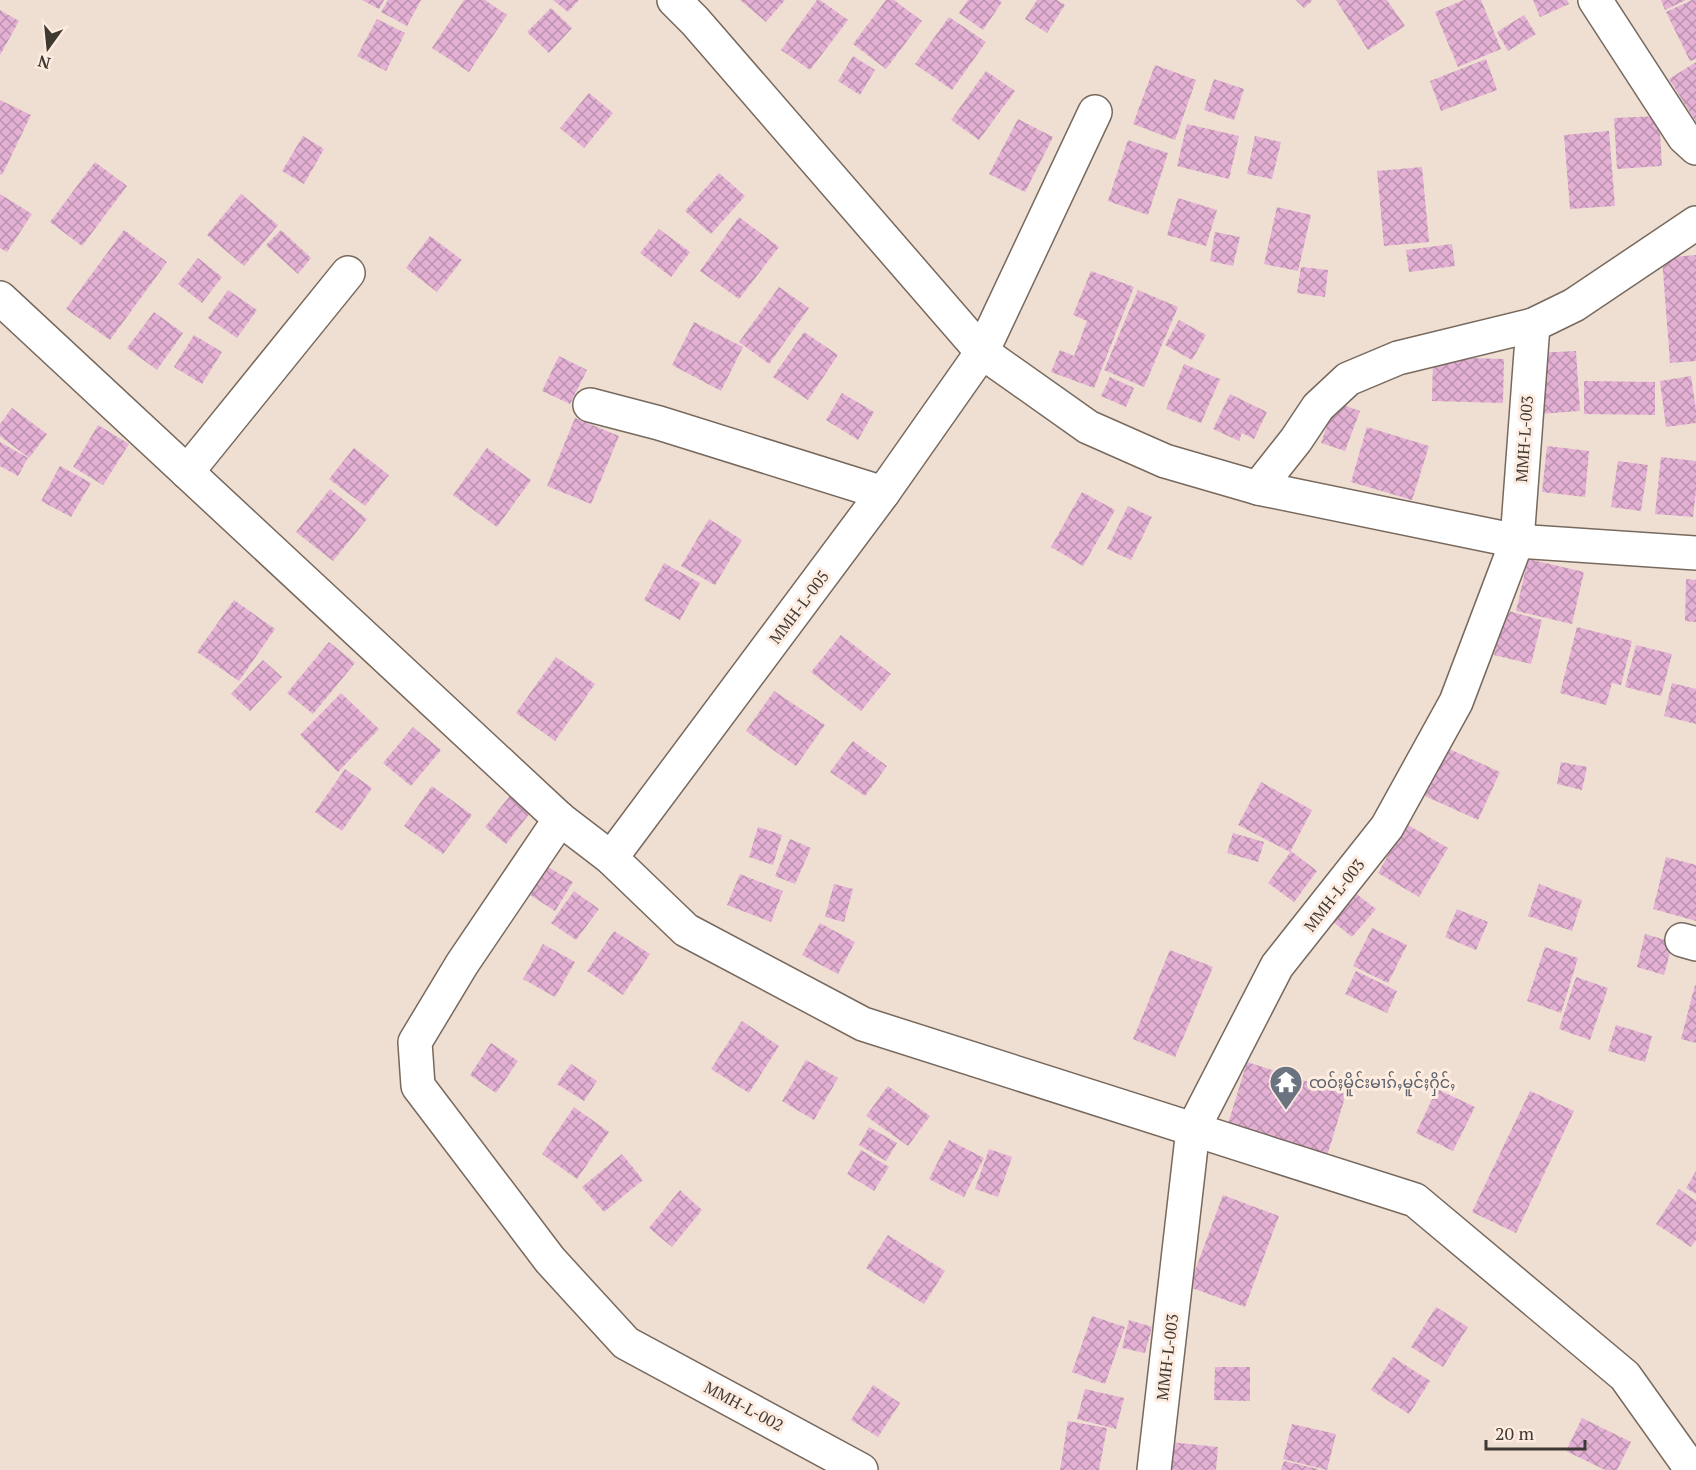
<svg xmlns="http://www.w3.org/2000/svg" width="1696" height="1470" viewBox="0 0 1696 1470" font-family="'PT Serif','Noto Sans Myanmar',serif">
  <defs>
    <pattern id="building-cross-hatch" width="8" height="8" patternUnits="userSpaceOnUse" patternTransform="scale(1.5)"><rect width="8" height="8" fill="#e4b1d5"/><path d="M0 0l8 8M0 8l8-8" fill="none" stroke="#ba91ae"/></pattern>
  </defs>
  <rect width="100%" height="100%" fill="#efdfd2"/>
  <g fill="url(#building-cross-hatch)">
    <polygon points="362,0 384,0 379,9"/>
    <polygon points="388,0 421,0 407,26 381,12"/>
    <polygon points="464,0 485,0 507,15 469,72 432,48"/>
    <polygon points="553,0 579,0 568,12"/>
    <polygon points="740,0 785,0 766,22"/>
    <polygon points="817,0 820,0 848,20 810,70 781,50"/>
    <polygon points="886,0 894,0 922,21 886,69 853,44"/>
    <polygon points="968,0 999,0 1002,2 983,30 959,13"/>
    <polygon points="1037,0 1057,0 1065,5 1047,33 1025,19"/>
    <polygon points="1296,0 1313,0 1304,8"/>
    <polygon points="1336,0 1387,0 1405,26 1368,50"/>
    <polygon points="1464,0 1481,0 1501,49 1458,67 1435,12"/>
    <polygon points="1533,0 1567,0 1569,4 1540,17"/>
    <polygon points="1661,0 1686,0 1665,10"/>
    <polygon points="1692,0 1696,0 1696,59 1690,61 1666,12"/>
    <polygon points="551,8 572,28 549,53 527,32"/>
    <polygon points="0,10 19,21 0,55"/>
    <polygon points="1524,15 1536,34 1508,51 1497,32"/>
    <polygon points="949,17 986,42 952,90 915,64"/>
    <polygon points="377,19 405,33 386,71 357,56"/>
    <polygon points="853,56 875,70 860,95 838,81"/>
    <polygon points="1486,59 1497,90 1441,111 1430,81"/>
    <polygon points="1696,62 1696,122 1669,79"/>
    <polygon points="1155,65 1196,80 1175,140 1133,124"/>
    <polygon points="986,71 1015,91 979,140 951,120"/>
    <polygon points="1214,79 1244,89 1234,120 1204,110"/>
    <polygon points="589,93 613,113 584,148 560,128"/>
    <polygon points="0,100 31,115 2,175 0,174"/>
    <polygon points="1659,116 1662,166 1617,169 1614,118"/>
    <polygon points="1018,119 1053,137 1025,192 989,174"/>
    <polygon points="1187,124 1239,136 1229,179 1177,166"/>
    <polygon points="1609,131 1615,206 1570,209 1564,135"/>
    <polygon points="303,136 324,149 304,184 282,171"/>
    <polygon points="1255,136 1281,142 1272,179 1247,174"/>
    <polygon points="1128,140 1168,153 1148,215 1108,201"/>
    <polygon points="95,162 127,186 82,246 50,222"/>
    <polygon points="1422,167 1429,242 1384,246 1377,171"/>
    <polygon points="719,173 745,196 711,234 685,211"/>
    <polygon points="0,194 32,214 7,252 0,248"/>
    <polygon points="241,194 278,225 244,266 207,235"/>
    <polygon points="1178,198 1217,210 1206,246 1167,235"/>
    <polygon points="1277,207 1311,215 1298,271 1264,264"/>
    <polygon points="739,217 779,247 739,299 700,271"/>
    <polygon points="659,229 690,252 671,277 640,253"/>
    <polygon points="124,230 167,262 110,340 66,309"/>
    <polygon points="281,230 311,258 298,274 266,245"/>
    <polygon points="1215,232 1240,237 1233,266 1210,261"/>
    <polygon points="430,236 462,260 437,292 406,268"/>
    <polygon points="1452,244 1455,266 1409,272 1406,250"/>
    <polygon points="1696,255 1696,361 1670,363 1662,258"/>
    <polygon points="198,258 222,277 202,303 178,284"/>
    <polygon points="1301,267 1328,270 1325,297 1297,293"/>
    <polygon points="1091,271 1134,287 1094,388 1051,372 1060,350 1074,356 1087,321 1073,315"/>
    <polygon points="779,287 809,308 769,364 739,342"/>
    <polygon points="228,290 257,310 237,338 208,318"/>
    <polygon points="1138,290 1178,307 1144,387 1104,370"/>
    <polygon points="154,312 183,333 157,370 127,348"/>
    <polygon points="1179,320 1206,335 1192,360 1165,345"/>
    <polygon points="694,322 743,347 721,391 672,365"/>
    <polygon points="804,332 838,355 808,400 773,377"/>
    <polygon points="194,335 222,352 202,384 174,367"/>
    <polygon points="1576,351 1580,411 1539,414 1535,353"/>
    <polygon points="559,356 587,370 570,404 542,391"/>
    <polygon points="1433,357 1504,359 1503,403 1432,401"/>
    <polygon points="1184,364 1220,379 1201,423 1166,409"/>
    <polygon points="1691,376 1696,410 1696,423 1666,427 1660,381"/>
    <polygon points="1110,377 1134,388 1126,407 1101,396"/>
    <polygon points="1584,381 1655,382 1655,415 1584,414"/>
    <polygon points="842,393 874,412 858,440 826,420"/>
    <polygon points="1230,394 1267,412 1254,439 1242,433 1239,441 1213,429"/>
    <polygon points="1335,402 1360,411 1345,451 1321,443"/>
    <polygon points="12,408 47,434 29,458 0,436 0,424"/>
    <polygon points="575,418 619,436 591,504 547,486"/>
    <polygon points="98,425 129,444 103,485 73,467"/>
    <polygon points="1367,427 1429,446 1412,500 1351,482"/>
    <polygon points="0,442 28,458 18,476 0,466"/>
    <polygon points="1547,446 1589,451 1585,497 1542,492"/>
    <polygon points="354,448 389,475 365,506 329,479"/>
    <polygon points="487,448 531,480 497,527 453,495"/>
    <polygon points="1661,457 1696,461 1696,491 1693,517 1655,514"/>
    <polygon points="1618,461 1648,465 1641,511 1611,507"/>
    <polygon points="60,466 91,483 71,517 41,501"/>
    <polygon points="330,489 367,519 333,561 296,532"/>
    <polygon points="1082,492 1115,510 1083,566 1051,547"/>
    <polygon points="1128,506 1152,517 1131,560 1107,549"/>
    <polygon points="709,519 742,540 715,585 681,566"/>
    <polygon points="1528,559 1584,572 1572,624 1516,611"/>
    <polygon points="664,563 700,583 680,620 644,600"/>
    <polygon points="1686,579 1696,580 1696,622 1685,621"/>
    <polygon points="234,600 275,629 239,681 197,652"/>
    <polygon points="1505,610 1542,620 1531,664 1494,655"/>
    <polygon points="1577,627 1632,641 1621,685 1612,683 1606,705 1560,693"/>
    <polygon points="841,635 891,674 861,711 811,672"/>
    <polygon points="329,642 355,663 313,714 287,693"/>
    <polygon points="1636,645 1672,654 1661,696 1625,687"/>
    <polygon points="556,657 595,684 555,741 516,713"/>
    <polygon points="263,660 282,677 250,711 231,694"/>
    <polygon points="1672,683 1696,689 1696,724 1664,716"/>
    <polygon points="774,691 825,725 796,766 746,731"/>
    <polygon points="341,693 379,729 338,772 300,735"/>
    <polygon points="413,727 441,750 411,786 383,763"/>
    <polygon points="853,741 887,766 865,796 830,772"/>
    <polygon points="1447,748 1500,772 1478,820 1425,796"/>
    <polygon points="1561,762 1587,767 1582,790 1557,784"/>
    <polygon points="345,769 372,788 342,831 315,812"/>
    <polygon points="1261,782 1312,810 1290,852 1238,825"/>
    <polygon points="432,786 472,815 443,854 404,826"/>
    <polygon points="512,793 533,809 506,844 485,827"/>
    <polygon points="1406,824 1448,848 1419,897 1378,873"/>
    <polygon points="758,827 782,835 773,865 749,857"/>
    <polygon points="1233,833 1264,842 1258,862 1227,853"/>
    <polygon points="790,839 811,848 795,884 775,876"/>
    <polygon points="1291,851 1317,871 1294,902 1268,883"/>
    <polygon points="1666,857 1696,865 1696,921 1653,909"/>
    <polygon points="545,865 573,882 555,911 527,893"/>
    <polygon points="740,874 783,891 771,922 727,905"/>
    <polygon points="834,884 853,889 844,922 825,917"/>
    <polygon points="1539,884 1582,900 1572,931 1528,916"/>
    <polygon points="1345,885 1376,909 1352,937 1322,913"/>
    <polygon points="574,891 599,909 576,940 551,923"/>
    <polygon points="1457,909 1488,922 1476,950 1445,937"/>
    <polygon points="820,923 855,942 838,974 802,955"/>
    <polygon points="1372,928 1407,945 1388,983 1353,966"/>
    <polygon points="614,931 650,954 623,995 587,971"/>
    <polygon points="1645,934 1673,942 1664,975 1637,967"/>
    <polygon points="543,944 575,962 555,997 523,979"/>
    <polygon points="1545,947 1578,958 1561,1013 1527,1001"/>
    <polygon points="1170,950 1213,967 1175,1057 1133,1039"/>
    <polygon points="1356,971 1397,991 1387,1013 1345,994"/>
    <polygon points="1576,977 1608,988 1590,1040 1559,1029"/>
    <polygon points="1695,985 1696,985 1696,1043 1681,1039"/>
    <polygon points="742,1021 779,1046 749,1093 711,1069"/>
    <polygon points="1616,1025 1652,1036 1645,1062 1608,1051"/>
    <polygon points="491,1043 518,1061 496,1093 470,1075"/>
    <polygon points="806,1060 838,1078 814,1120 782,1101"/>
    <polygon points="1247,1062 1346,1094 1326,1159 1227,1127"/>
    <polygon points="571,1064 597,1081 584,1101 557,1084"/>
    <polygon points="888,1086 930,1116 908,1146 866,1116"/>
    <polygon points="1437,1089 1475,1107 1453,1151 1416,1133"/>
    <polygon points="1530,1091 1574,1111 1516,1233 1472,1212"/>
    <polygon points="574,1107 609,1132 577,1179 542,1154"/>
    <polygon points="869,1127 897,1143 886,1161 859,1145"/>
    <polygon points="949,1140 984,1158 964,1197 929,1179"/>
    <polygon points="989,1149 1012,1157 998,1197 975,1189"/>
    <polygon points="861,1150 889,1167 874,1191 847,1174"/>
    <polygon points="622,1154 643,1180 604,1212 582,1187"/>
    <polygon points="1696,1171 1696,1194 1686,1188"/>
    <polygon points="1679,1189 1696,1201 1696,1240 1691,1247 1656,1224"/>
    <polygon points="680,1190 702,1210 672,1247 649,1228"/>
    <polygon points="1223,1195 1279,1216 1245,1307 1189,1287"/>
    <polygon points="888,1235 945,1271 924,1304 866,1268"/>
    <polygon points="1436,1307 1468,1327 1443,1367 1411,1347"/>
    <polygon points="1092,1316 1125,1327 1105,1384 1072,1372"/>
    <polygon points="1129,1320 1152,1327 1145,1353 1122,1348"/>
    <polygon points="1393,1357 1430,1381 1409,1414 1371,1390"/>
    <polygon points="1215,1367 1250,1367 1250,1401 1214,1400"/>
    <polygon points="873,1385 900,1403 878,1437 851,1420"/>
    <polygon points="1085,1389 1124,1398 1116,1429 1077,1419"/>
    <polygon points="1582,1418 1631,1442 1617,1470 1605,1470 1566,1451"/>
    <polygon points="1068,1421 1107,1428 1099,1470 1060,1470"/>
    <polygon points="1292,1424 1336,1434 1327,1470 1283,1459"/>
    <polygon points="1170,1442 1218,1447 1216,1470 1168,1470"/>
    <polygon points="1284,1461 1318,1469 1318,1470 1281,1470"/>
  </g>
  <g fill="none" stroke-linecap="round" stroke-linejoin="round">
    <g stroke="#77695e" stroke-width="36">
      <g id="minor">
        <polyline points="674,0 695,21 982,352 1088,427 1165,461 1258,488 1517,541 1696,553"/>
        <polyline points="1595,0 1684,137 1696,148"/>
        <polyline points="0,298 560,819 611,858 686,930 863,1024 1415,1200 1625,1376 1692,1470"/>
        <polyline points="590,405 659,423 883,493"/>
        <polyline points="187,472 348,273"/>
        <polyline points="1258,488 1296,440 1318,407 1348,379 1398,358 1533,325 1574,305 1696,223"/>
        <polyline points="560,819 462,964 415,1042 418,1086 550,1260 626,1343 861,1470"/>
        <polyline points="611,858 883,493 982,352 1095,112"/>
        <polyline points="1682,940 1696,944"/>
        <polyline points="1154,1470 1193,1129 1277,966 1387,827 1456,702 1517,541 1533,325"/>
      </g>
    </g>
    <use href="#minor" stroke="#fff" stroke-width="33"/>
  </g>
  <defs>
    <g id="temple-pin" transform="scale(1.725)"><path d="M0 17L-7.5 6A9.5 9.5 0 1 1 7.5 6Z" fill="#6b7280" stroke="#fdecdf"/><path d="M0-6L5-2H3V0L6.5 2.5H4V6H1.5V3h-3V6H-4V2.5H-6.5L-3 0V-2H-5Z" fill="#fff"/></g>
  </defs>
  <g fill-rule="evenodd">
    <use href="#temple-pin" x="1286" y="1082"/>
  </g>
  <g text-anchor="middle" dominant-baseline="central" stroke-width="6" stroke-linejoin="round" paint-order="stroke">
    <g font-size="16" fill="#3f3934" stroke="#fdecdf">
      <text transform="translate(1524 439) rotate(-86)">MMH-L-003</text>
      <text transform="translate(799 607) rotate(-53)">MMH-L-005</text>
      <text transform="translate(1334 895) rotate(-52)">MMH-L-003</text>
      <text transform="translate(1167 1357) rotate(-83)">MMH-L-003</text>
      <text transform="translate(744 1406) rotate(28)">MMH-L-002</text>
    </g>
    <g font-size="16" fill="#5b616d" stroke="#fdecdf" text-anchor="start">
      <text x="1309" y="1082">ၸဝ်ႈမိူင်းမၢၵ်ႇမူင်ႈႁိင်ႇ</text>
    </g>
  </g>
  <g transform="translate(48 48) rotate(195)" stroke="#fdecdf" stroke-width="4.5" paint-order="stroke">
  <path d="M0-4.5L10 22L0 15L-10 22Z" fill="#3f3934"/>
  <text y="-9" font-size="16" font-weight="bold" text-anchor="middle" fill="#3f3934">N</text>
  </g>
  <path d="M1486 1440v9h99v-9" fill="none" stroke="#3f3934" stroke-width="3"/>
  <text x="1495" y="1440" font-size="18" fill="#3f3934" stroke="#fdecdf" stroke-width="4.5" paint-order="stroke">20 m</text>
</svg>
